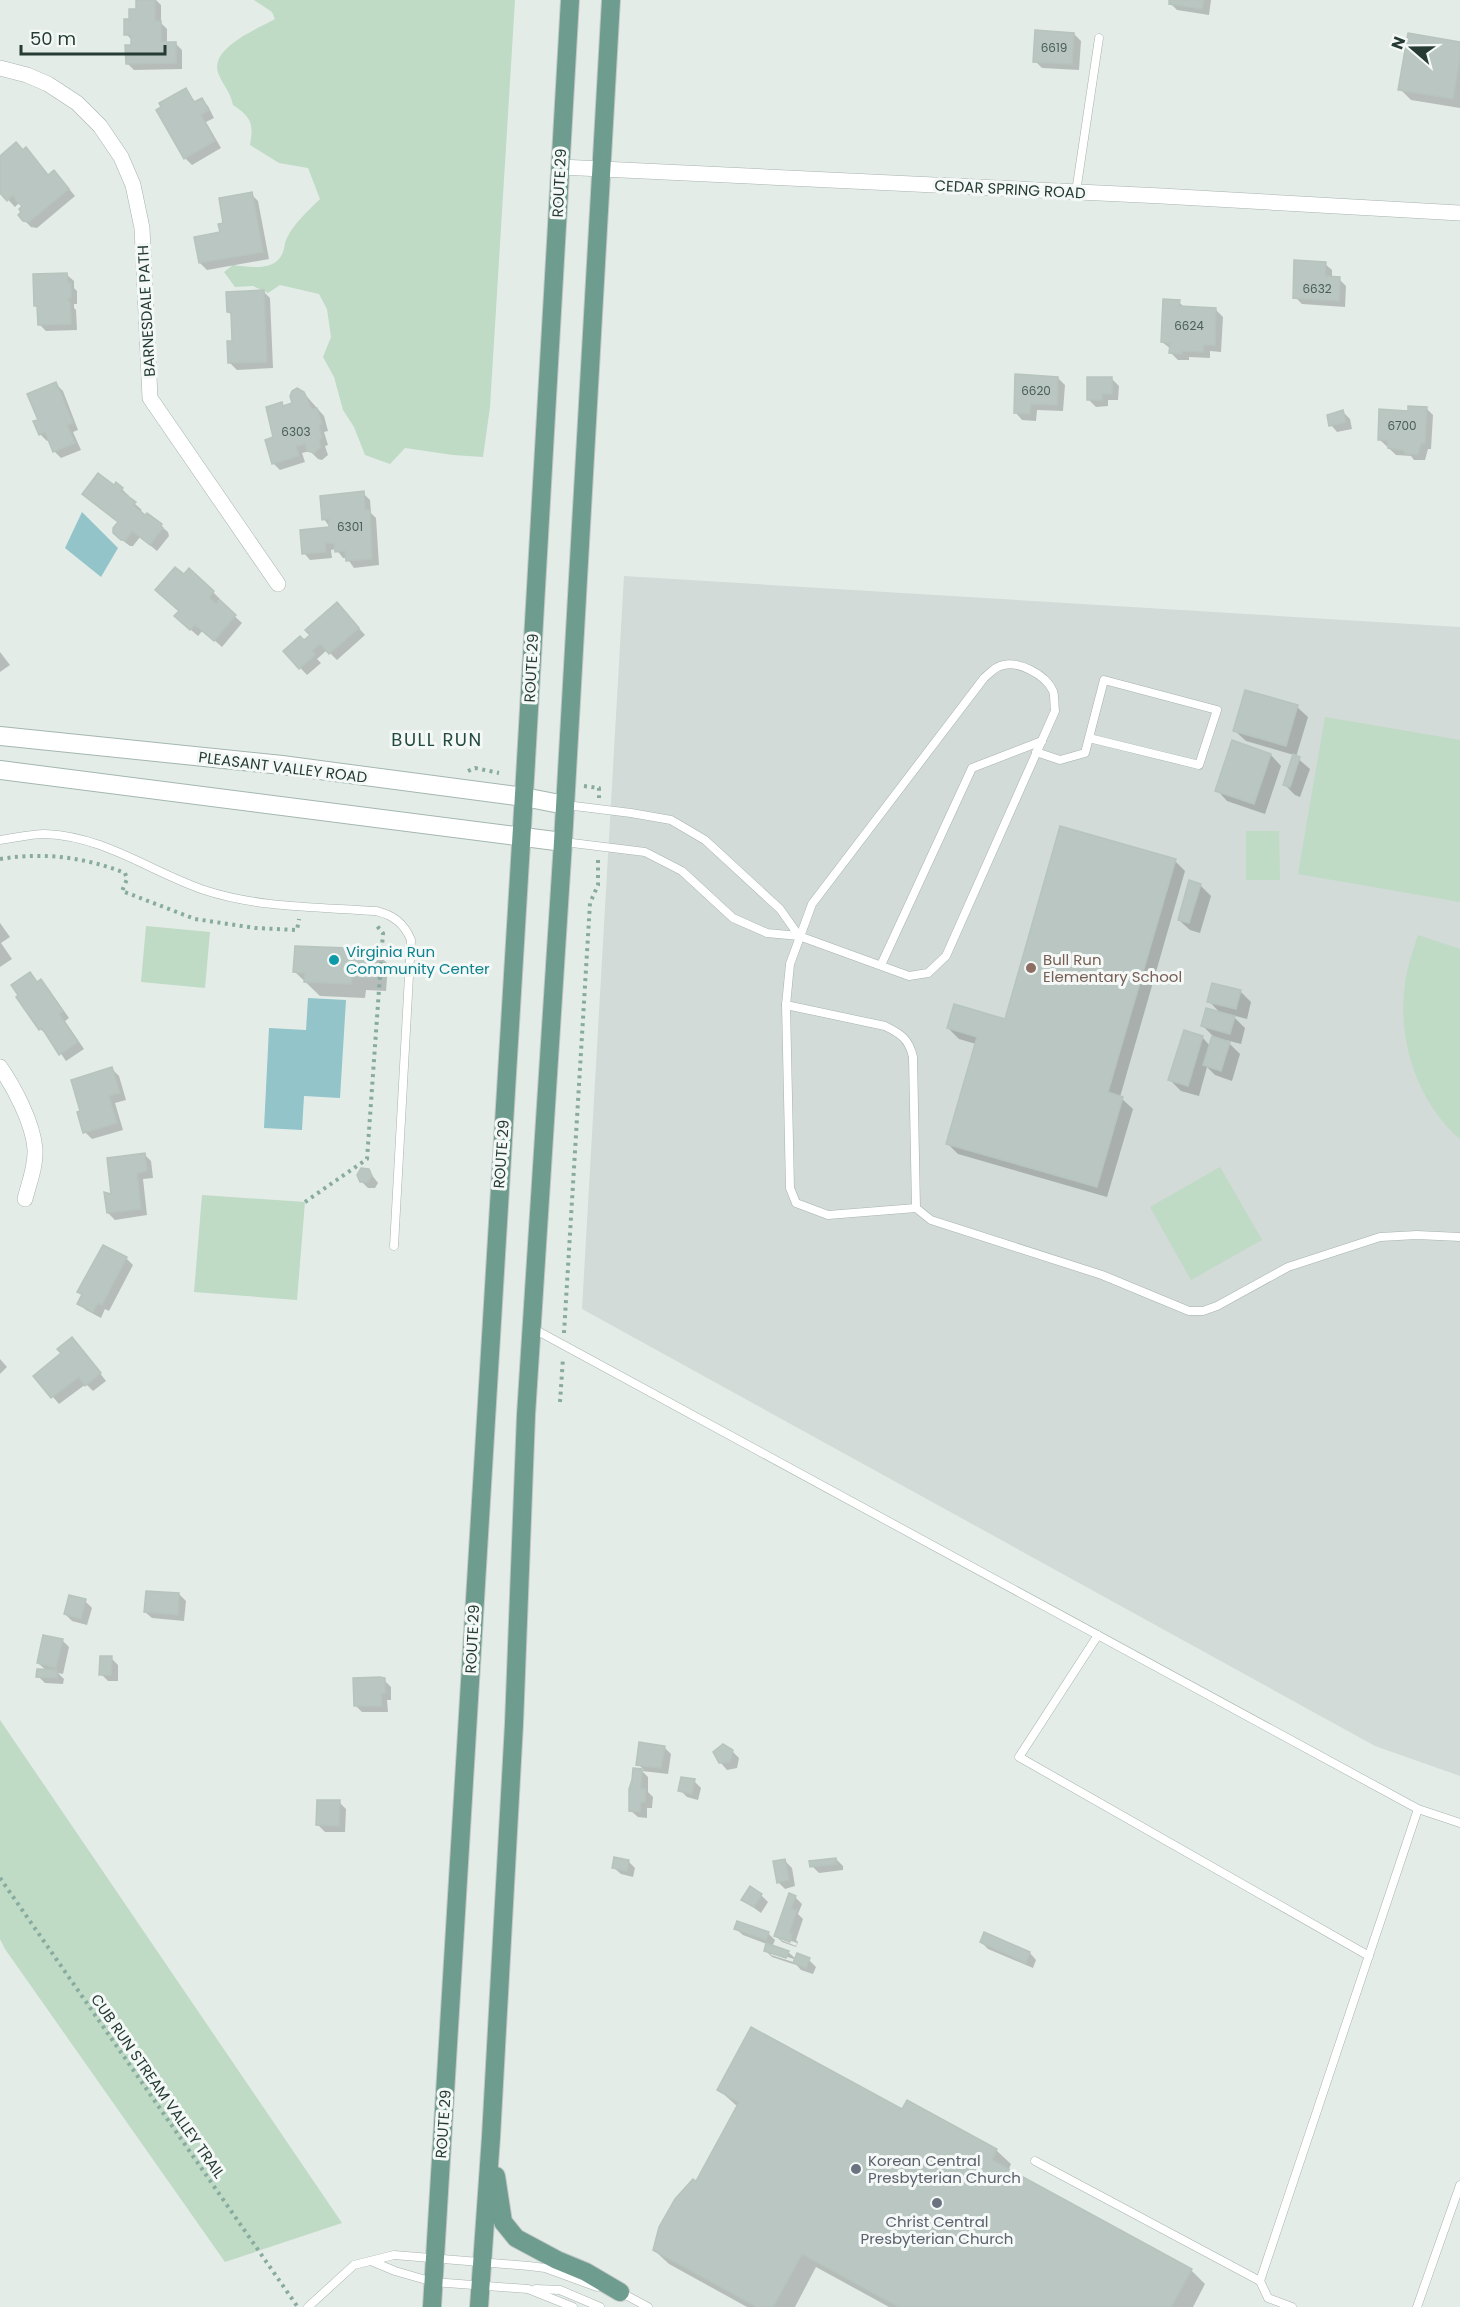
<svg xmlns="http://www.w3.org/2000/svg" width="1460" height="2307" viewBox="0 0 1460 2307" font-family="Poppins,sans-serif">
  <rect width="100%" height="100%" fill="#e4ece8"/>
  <polygon fill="#d2dbd7" points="624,576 1460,627 1460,1776 1375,1746 582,1309"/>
  <g fill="#bfdac5">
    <path d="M254 0H515L490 407 483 457 453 455 405 448 390 464 365 455 354 427 343 410 334 377 323 357 331 337 327 309 319 294 280 285 268 293 253 286 235 287 224 272 233 265C249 267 276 272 283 252 285 248 284 243 287 238 294 223 308 211 320 199L308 168 279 163 250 145C254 123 251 117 233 105 230 91 224 87 219 75 207 48 258 29 275 19L272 12Z"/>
    <polygon points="1325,717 1460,740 1460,902 1298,874"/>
    <polygon points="1246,831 1279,831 1280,880 1246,880"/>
    <polygon points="146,926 210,932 205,988 141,982"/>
    <path d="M1418 935 1460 949V1139C1417 1102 1397 1039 1405 984 1407 967 1413 951 1418 935Z"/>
    <polygon points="1220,1167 1262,1240 1191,1280 1150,1207"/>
    <polygon points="202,1195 305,1202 297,1300 194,1292"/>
    <polygon points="0,1720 342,2223 225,2262 5,1949 0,1939"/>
  </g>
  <g fill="#92c4ca">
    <polygon points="82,512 118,548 101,577 65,548"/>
    <polygon points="308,998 346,1000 340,1098 304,1096 302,1130 264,1128 269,1028 306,1030"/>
  </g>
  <g fill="#0003" fill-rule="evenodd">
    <polygon points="138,0 156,0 161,5 161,23 167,29 167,44 175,43 182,50 182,69 134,70 127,63 132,40 126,34 131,20 138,10"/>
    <polygon points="1171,0 1211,0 1209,15 1177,10 1170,3"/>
    <polygon points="1074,34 1081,41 1079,70 1042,68 1035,61"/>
    <polygon points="1460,44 1460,108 1411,100 1400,89"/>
    <polygon points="186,90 196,103 201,100 208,106 214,118 206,122 221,148 192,165 185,158"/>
    <polygon points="26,149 49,176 61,179 75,196 37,228 31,227 24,220 24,207 20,202 15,207 0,191 0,158"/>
    <polygon points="251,194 258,201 269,259 207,270 200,263 222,233 225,224"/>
    <polygon points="1325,264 1332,270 1332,278 1339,279 1346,286 1345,307 1302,304 1295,297"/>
    <polygon points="67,275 74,281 74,288 77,291 77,304 74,304 74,308 76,310 77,330 46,331 39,324 39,308 36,305"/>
    <polygon points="263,291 270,298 273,368 237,370 230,363 234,342 233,316 228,312"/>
    <polygon points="1179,302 1185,308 1216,310 1223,317 1221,352 1210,351 1210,358 1189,357 1189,360 1178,360 1171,353 1171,349 1162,342"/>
    <polygon points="1058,378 1065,385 1063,411 1037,410 1036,421 1022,420 1016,413"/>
    <polygon points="1112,379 1119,386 1118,400 1108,400 1108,406 1096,407 1089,400"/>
    <polygon points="56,384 63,391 78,430 73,432 81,450 61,458 54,451 49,440 47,441 40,434 40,420"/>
    <polygon points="302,391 324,416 328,431 324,432 328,445 325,446 328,455 322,460 318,459 310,451 302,453 305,462 280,470 273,463 275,438 281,404 285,407 294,404"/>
    <polygon points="1426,408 1433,415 1431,449 1428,449 1425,460 1414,460 1411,456 1396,455 1379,439 1409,412"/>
    <polygon points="1343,412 1350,419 1352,429 1337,432 1331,425"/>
    <polygon points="114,487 122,489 129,496 128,498 142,510 139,512 146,517 148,515 168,532 169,536 157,551 140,537 133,546 130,546 122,540"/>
    <polygon points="363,493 370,500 371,513 376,518 379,565 354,568 347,558 343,558 336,549 331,550 332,558 310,560 304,553 331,529 324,519"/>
    <polygon points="189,571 213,592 220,599 218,601 242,623 222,647 203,630 198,636 183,623 180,611 184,576"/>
    <polygon points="344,611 365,635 337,660 327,650 317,659 321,663 307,675 285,652 304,642"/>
    <polygon points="0,652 10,665 0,672"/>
    <polygon points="1297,707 1308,717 1296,757 1310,769 1300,797 1295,795 1284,784 1294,755 1246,741 1235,731"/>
    <polygon points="1271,755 1281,766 1265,814 1227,801 1217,790"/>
    <polygon points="1175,861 1185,871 1120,1097 1133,1109 1107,1197 958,1154 947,1143 976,1044 959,1039 948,1028 1006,1021"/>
    <polygon points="1200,885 1211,896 1200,933 1190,930 1179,920"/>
    <polygon points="0,923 10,937 1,943 12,959 0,967"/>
    <polygon points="374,950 388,964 386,991 366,990 365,998 320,996 295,972"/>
    <polygon points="30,974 38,983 41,981 48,988 69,1018 65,1021 84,1049 66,1061 48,1035 40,1029"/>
    <polygon points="1240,991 1251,1002 1247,1019 1232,1015 1245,1028 1241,1044 1226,1040 1240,1054 1232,1081 1215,1075 1207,1067 1199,1096 1181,1091 1170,1080 1185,1032 1203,1038 1210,1046 1213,1036 1203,1026 1221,1014 1209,1001"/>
    <polygon points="112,1069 119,1076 126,1100 115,1103 123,1130 92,1139 85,1132"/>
    <polygon points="144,1154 151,1161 153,1178 143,1179 147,1215 115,1220 108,1213 113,1196"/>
    <polygon points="368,1170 378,1183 375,1188 368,1188 361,1181"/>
    <polygon points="126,1258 133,1265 109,1311 105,1309 101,1318 86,1310 79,1303 83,1296 79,1291"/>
    <polygon points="79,1346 106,1381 93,1391 86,1384 59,1404 35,1376 63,1354"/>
    <polygon points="0,1359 7,1367 0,1374"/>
    <polygon points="179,1594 186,1601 184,1621 152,1618 145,1612"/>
    <polygon points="85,1601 92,1608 87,1625 72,1621 65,1614"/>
    <polygon points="62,1640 69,1647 63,1674 58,1673 64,1679 63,1684 45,1683 38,1676 47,1671 38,1663"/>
    <polygon points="111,1658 118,1665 118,1681 108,1681 101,1674"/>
    <polygon points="384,1680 391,1687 391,1700 387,1700 388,1712 362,1712 355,1705"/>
    <polygon points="664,1747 671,1754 668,1774 642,1771 648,1777 648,1792 653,1797 652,1808 647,1808 647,1818 638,1817 631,1811 634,1770 644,1770 638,1764"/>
    <polygon points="732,1751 739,1758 737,1768 727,1770 720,1762"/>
    <polygon points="694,1781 701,1788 698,1800 687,1797 680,1790"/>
    <polygon points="339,1802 346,1809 345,1832 325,1832 318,1825"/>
    <polygon points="836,1859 843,1866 843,1870 819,1873 812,1866"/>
    <polygon points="628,1861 635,1868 633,1877 621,1874 614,1868"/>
    <polygon points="785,1861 792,1868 795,1886 785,1889 778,1882"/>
    <polygon points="761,1895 768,1902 761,1913 743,1900"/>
    <path d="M795 1897 802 1904 798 1914 803 1919 796 1940 798 1942 796 1947 782 1942 775 1935ZM781 1937 797 1943 796 1946 781 1940Z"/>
    <path d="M736 1929 768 1933 775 1940 772 1947 788 1952 796 1959 809 1960 816 1967 813 1974 801 1970 794 1962 793 1964 772 1957 765 1950 767 1944 743 1935ZM771 1952 794 1959 793 1962 771 1955Z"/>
    <polygon points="985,1934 1030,1953 1036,1960 1033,1968 988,1949 981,1942"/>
    <polygon points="719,2090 902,2111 996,2150 1011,2164 1008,2171 1191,2270 1205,2284 1193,2307 889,2307 816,2267 795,2307 747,2307 669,2264 654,2250 697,2183 738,2107"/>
  </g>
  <g fill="#b9c6c1" stroke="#b7c4be" stroke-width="1.5">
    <polygon points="136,0 155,0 155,21 161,21 161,42 176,42 176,63 126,64 125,45 131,45 131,35 124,35 124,19 129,19 129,9 136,9"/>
    <polygon points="1169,0 1204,0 1202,9 1169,4"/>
    <polygon points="1035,30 1074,33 1072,64 1033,62"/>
    <polygon points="1408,33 1460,42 1460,57 1453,99 1398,90"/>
    <polygon points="186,88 194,102 202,98 209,110 201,115 215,141 184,159 156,110 161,107 159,103"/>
    <polygon points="16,142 23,150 26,147 48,175 54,170 69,189 29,222 23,221 18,215 21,212 19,209 22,206 16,201 13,195 7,201 0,193 0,156"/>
    <polygon points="252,192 263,252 199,263 194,237 220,232 218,224 223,223 219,198"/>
    <polygon points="1294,260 1326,262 1325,276 1340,277 1339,301 1293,298"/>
    <polygon points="67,273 68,283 71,283 71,298 68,298 68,301 70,301 71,324 38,325 37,306 34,306 33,274"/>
    <polygon points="264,290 267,362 228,363 227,341 232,341 231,312 227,312 226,292"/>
    <polygon points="1163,299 1180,300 1179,306 1216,308 1215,345 1204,345 1203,352 1182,351 1182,354 1169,353 1170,343 1161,342"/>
    <polygon points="1015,374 1058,377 1057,405 1031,404 1030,414 1014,413"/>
    <polygon points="1087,377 1112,377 1112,394 1102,394 1102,400 1087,400"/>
    <polygon points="56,382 73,423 67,425 75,443 53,452 45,432 39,435 33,421 38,420 27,394"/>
    <polygon points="297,388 304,392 312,409 317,408 322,424 319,425 322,438 319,439 321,447 314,453 307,451 305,444 296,446 299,456 272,464 265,440 273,437 266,407 282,402 283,406 292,403 290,396 292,391"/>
    <polygon points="1408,406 1427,407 1425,443 1421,443 1418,454 1406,454 1403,450 1388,448 1388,440 1378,440 1379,409 1408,411"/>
    <polygon points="1343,410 1346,422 1329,426 1327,415"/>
    <polygon points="98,473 114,485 116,482 123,488 121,491 136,502 133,505 145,515 147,513 162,524 161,526 163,528 150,545 132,531 126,540 121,540 113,533 113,528 118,522 82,494"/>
    <polygon points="364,491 365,510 370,510 372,559 346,561 345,551 335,552 334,543 325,543 326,552 302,554 300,530 329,527 329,519 322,520 320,496"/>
    <polygon points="175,567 184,574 189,568 214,591 209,598 216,604 220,600 236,615 214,641 195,625 190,630 174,616 179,611 155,590"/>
    <polygon points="337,602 359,628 329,654 320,644 312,651 315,655 299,669 283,651 300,636 304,640 310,635 305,630"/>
    <polygon points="1245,690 1298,705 1286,746 1233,731"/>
    <polygon points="1232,740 1271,754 1254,804 1215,791"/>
    <polygon points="1293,754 1300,757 1290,787 1283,785"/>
    <polygon points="1060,826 1176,859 1108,1092 1123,1097 1097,1187 946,1144 977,1037 947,1028 954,1004 1005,1019"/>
    <polygon points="1189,880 1201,884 1189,923 1178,920"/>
    <polygon points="295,946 375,949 372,978 352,976 351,984 304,982 305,973 293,972"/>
    <polygon points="30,972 37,982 41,979 63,1011 59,1014 78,1042 59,1055 42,1028 39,1030 16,997 18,995 11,985"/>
    <polygon points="1212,983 1241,990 1236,1009 1207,1002"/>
    <polygon points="1206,1008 1235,1016 1230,1034 1201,1026"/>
    <polygon points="1184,1030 1203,1036 1188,1086 1168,1080"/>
    <polygon points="1212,1036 1230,1042 1221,1071 1203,1065"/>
    <polygon points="112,1067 120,1093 109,1096 117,1123 83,1133 77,1112 80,1111 71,1080"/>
    <polygon points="145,1153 147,1171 137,1173 141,1209 107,1213 104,1192 111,1194 107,1158"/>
    <polygon points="361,1168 369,1169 372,1176 368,1182 360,1182 357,1175"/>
    <polygon points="103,1245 127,1257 102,1305 98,1303 93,1312 77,1304 82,1294 77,1292"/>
    <polygon points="72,1337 101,1373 85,1386 79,1377 51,1398 33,1376 61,1353 57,1349"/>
    <polygon points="146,1591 179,1593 178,1615 144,1612"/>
    <polygon points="69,1595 86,1599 81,1619 64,1614"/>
    <polygon points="43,1635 63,1639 56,1668 37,1663"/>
    <polygon points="100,1656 112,1656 111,1675 99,1675"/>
    <polygon points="37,1669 57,1670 57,1678 36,1677"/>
    <polygon points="380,1677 385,1678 385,1693 381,1694 382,1706 354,1706 353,1678"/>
    <polygon points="639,1742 665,1746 661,1768 636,1765"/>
    <polygon points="723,1744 733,1750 730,1762 719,1763 713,1752"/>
    <polygon points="633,1768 642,1769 641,1789 646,1789 645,1802 641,1802 640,1812 629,1811 629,1789 632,1780"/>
    <polygon points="681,1777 695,1779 692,1794 678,1791"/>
    <polygon points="317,1800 340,1800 339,1826 316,1825"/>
    <polygon points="614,1857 629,1860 627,1871 612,1868"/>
    <polygon points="836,1858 837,1864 810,1867 809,1861"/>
    <polygon points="785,1859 789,1880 777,1883 773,1861"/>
    <polygon points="750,1886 762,1894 754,1907 741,1900"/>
    <polygon points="789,1893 796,1896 791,1909 797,1910 789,1933 792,1934 790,1942 774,1936"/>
    <polygon points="737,1921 769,1932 766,1940 734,1929"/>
    <polygon points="984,1932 1030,1952 1026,1963 980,1942"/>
    <polygon points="766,1943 789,1951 786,1958 764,1951"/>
    <polygon points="797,1953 810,1958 806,1968 793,1963"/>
    <polygon points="751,2027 902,2109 907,2100 997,2149 992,2160 1192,2269 1171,2307 899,2307 802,2254 773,2307 757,2307 653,2250 659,2227 675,2199 693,2179 696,2181 739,2102 717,2090"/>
  </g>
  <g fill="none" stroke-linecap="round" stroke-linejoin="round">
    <g stroke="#a7b3ae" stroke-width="9">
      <g id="service">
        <polyline points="1076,192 1099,38"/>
        <polyline points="1036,752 1060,760 1085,753 1104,680 1217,710 1199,765 1089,738"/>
        <polyline points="566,805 631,813 671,820 705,840 780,909 799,936"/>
        <path d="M0 840C15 838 31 834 45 834 104 836 151 872 204 890 258 908 319 907 376 911 393 915 404 923 411 940L394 1246"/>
        <path d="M564 842 645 852 682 871 733 918 767 933 799 936 909 976 928 973 946 956 1055 711C1054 705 1055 697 1053 691 1046 675 1017 659 1000 666 994 668 989 674 984 678L812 904 790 964 786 1005 790 1188 796 1203 828 1215 916 1208 931 1220 1102 1275 1189 1311H1203L1217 1306 1288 1267 1380 1237 1417 1235 1460 1237"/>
        <polyline points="881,965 972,768 1042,741"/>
        <path d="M786 1005 885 1026C901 1034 909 1039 913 1057L916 1208"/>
        <polyline points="534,1329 1418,1809"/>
        <polyline points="1098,1635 1019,1757 1369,1956"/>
        <polyline points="1035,2161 1260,2281"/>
        <polyline points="371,2261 395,2271 433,2282 528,2289 573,2307"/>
        <polyline points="536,2289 560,2290 600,2307"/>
        <polyline points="620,2292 648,2307"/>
        <polyline points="308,2307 354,2265 394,2255 529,2266 545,2268 597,2287"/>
        <polyline points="1292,2307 1268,2298 1260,2281 1418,1809 1460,1823"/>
        <polyline points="1417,2307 1460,2185"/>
      </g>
    </g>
    <g stroke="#a7b3ae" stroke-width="16">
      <g id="minor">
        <polyline points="0,68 27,75 48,84 77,103 100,126 121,157 133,185 142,228 150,398 278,584"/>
        <polyline points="560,167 1162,196 1460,213"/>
        <path d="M0 1067C14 1087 33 1123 35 1149 36 1166 29 1183 25 1199"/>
      </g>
    </g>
    <g stroke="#a3b6af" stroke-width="20">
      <g id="secondary">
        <polyline points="0,736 282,765 524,797 565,805"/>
        <polyline points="0,770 563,842"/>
      </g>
    </g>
    <g stroke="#c2c8c6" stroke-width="20">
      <g id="primary">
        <polyline points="496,2176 503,2222 516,2238 557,2260 586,2272 620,2292"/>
        <polyline points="432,2307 525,778 570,0"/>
        <polyline points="479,2307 491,2137 514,1724 526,1415 563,842 611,0"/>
      </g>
    </g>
    <g stroke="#88ab9f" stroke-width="4" stroke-dasharray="3 4.5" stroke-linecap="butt">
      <polyline points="468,771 475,768 499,773"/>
      <polyline points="584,786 599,788 599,798"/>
      <path d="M0 859C44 852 84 857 125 873L127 879 122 891 195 919 255 928 297 930 299 919"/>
      <polyline points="305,1202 367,1159 383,933 377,926"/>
      <polyline points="564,1333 590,903 598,885 598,857"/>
      <polyline points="560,1402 563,1358"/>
      <polyline points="0,1878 297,2306"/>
    </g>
    <use href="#service" stroke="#fff" stroke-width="8"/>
    <use href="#minor" stroke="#fff" stroke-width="15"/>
    <use href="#secondary" stroke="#fff" stroke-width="18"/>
    <use href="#primary" stroke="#6e9c8e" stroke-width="18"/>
  </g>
  <circle fill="#0f9aa8" stroke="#f4f8f6" stroke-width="2" cx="334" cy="960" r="6"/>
  <circle fill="#8d6e63" stroke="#f4f8f6" stroke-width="2" cx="1031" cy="968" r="6"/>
  <g fill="#6b7280" stroke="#f4f8f6" stroke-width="2">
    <circle cx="856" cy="2169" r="6"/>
    <circle cx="937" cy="2203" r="6"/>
  </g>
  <g text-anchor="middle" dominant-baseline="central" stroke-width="6" stroke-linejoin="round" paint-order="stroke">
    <g font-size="12" fill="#4a5e57">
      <text x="1054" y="47">6619</text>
      <text x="1317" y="288">6632</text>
      <text x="1189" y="325">6624</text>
      <text x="1036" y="390">6620</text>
      <text x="1402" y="425">6700</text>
      <text x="296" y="431">6303</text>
      <text x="350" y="526">6301</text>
    </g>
    <g font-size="15" fill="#253b34" stroke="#f4f8f6">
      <text transform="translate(559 183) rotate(-87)">ROUTE 29</text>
      <text transform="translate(1010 189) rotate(3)">CEDAR SPRING ROAD</text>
      <text transform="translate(146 311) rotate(-93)">BARNESDALE PATH</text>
      <text transform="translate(531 668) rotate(-87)">ROUTE 29</text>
      <text transform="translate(283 767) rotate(7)">PLEASANT VALLEY ROAD</text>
      <text transform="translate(501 1154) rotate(-86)">ROUTE 29</text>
      <text transform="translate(472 1639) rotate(-87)">ROUTE 29</text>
      <text transform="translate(158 2086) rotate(55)">CUB RUN STREAM VALLEY TRAIL</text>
      <text transform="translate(443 2124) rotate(-86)">ROUTE 29</text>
    </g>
    <g font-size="15" fill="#0d838f" stroke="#f4f8f6" text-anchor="start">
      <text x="346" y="951">Virginia Run<tspan x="346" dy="17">Community Center</tspan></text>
    </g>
    <g font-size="15" fill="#785e54" stroke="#f4f8f6" text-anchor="start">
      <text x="1043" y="959">Bull Run<tspan x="1043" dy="17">Elementary School</tspan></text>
    </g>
    <g font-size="15" fill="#5b616d" stroke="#f4f8f6" text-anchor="start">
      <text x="868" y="2160">Korean Central<tspan x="868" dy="17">Presbyterian Church</tspan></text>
      <text x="937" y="2221" text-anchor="middle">Christ Central<tspan x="937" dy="17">Presbyterian Church</tspan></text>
    </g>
    <g font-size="18" letter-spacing="1.5" fill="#244b40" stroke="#f4f8f6">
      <text x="437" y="739">BULL RUN</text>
    </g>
  </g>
  <g transform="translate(1412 48) rotate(290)" stroke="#f4f8f6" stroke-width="4.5" paint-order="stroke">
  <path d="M0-4.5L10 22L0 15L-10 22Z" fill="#253b34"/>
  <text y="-9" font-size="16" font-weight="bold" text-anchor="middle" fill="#253b34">N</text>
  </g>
  <path d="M21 45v9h144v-9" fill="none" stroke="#253b34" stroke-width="3"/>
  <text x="30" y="45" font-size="18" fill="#253b34" stroke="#f4f8f6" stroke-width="4.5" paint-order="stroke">50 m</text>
</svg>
